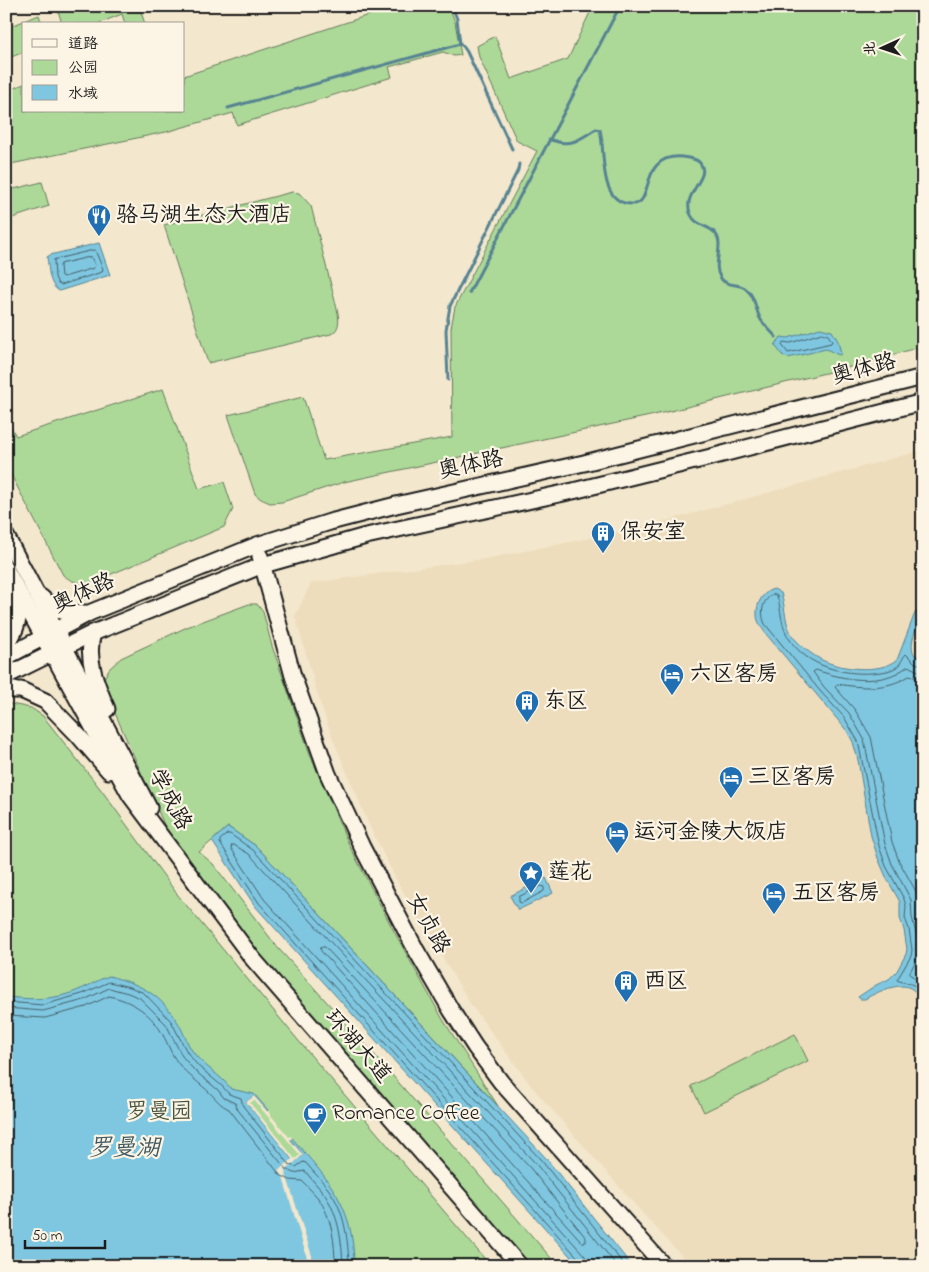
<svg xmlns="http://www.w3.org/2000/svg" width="929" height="1272" viewBox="0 0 929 1272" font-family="'Indie Flower','LXGW WenKai TC',sans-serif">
  <rect width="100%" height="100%" fill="#f3e7cd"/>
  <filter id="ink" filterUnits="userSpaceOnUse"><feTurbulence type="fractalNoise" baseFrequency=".02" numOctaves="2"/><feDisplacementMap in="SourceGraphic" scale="10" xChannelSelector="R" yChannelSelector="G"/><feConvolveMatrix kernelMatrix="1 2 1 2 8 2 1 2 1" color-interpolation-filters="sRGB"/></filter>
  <g filter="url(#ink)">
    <polygon fill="#edddbc" points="923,450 923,1266 691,1266 645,1216 532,1087 471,1005 397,881 370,827 335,744 321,706 295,616 311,583 484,559 601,536 669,520"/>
    <g fill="#acd998" stroke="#647a5a">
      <polygon points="60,6 139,6 145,24 125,24 122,14 97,24 62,24 57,7"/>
      <polygon points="396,6 449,6 455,22 461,55 454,56 443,52 389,67 392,77 237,125 233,113 166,132 6,165 6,91 24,84 24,111 184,111 184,76"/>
      <polygon points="593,6 923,6 923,346 858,365 650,416 344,482 282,502 270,503 261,499 255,494 228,415 303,397 324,460 452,437 451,328 455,307 537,151 517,141 479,57 477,46 495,36 511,79 568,59"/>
      <polygon points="39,15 42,24 24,24 24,52 6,59 6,28"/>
      <polygon points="42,182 49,206 6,220 6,191"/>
      <path d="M292 192 299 193 311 206 338 313C339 321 340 329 331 334L208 363 164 225Z"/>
      <path d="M163 389 199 489 224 482 233 509 224 527 90 583C79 584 72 582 63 575L6 465V418L16 436Z"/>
      <polygon points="249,604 257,604 263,612 272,646 311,757 350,847 397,937 442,1018 498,1106 256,846 228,827 199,852 213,864 278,948 372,1052 558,1266 528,1266 256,953 173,845 107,695 104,686 104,678 109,669 121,658 187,627"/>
      <polygon points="6,703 31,708 43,716 102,791 177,894 302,1045 490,1265 6,1266"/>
      <polygon points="795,1034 808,1061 704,1112 691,1086"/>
    </g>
    <g fill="#7fc7e0" stroke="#578392">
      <path d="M99 243 110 275 59 291C48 284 49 269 47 257L50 255Z"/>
      <polygon points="820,328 832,331 838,341 841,354 839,355 826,349 788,358 782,355 775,345 781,337 788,338"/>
      <path d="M774 589 781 593C786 608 784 625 794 638 801 646 812 655 822 660 840 669 880 674 897 660L915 613 923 606V620C915 628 909 644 914 654L923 661V1001C919 996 914 989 908 987 896 983 875 993 865 999H860L858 997 876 985 889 979 897 971 906 954 907 949 904 930 900 918V902L887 879 878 858 871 836 858 760 853 742 847 731 766 634C762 628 757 622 757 615 756 604 763 591 774 589Z"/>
      <polygon points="228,827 256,846 545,1157 632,1266 579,1266 255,906 212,841"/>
      <polygon points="546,878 553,893 518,910 510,896"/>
      <path d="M109 976C139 984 157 992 175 1018 183 1029 186 1042 193 1052 204 1067 221 1075 231 1089L254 1094 268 1110 267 1111 254 1096 246 1102 294 1162 303 1155 290 1139 292 1138C329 1181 354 1205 354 1266H6L8 997C34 1000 56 1000 81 989 91 985 99 979 109 976Z"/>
    </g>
    <path fill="#f3e7cd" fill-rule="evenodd" d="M254 1096 267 1111 270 1112 269 1113 289 1137 291 1136 292 1138 290 1140 303 1155 285 1171 312 1256V1266H307V1258L282 1174 281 1175 278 1171 292 1159 246 1102ZM254 1100 300 1155 295 1159 250 1103Z"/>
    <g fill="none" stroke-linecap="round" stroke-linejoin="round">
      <g stroke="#44606a" stroke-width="1">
        <polygon points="95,250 103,269 102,272 61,285 58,284 55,277 54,260"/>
        <polygon points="91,257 95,265 94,268 64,277 61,276 60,266 61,264"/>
        <polygon points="822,333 828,335 832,341 831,343 788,353 782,345 783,342 790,343"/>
        <path d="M923 665 915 663 906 654C902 658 901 665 895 668 888 672 880 672 872 673 843 675 807 666 790 640 780 626 782 611 777 596L774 594C762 599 760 613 765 624L820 691 844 717 858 741 879 846 886 866 904 899 906 906 905 918 909 929 912 950 911 956 897 980C908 985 913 981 923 993"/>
        <path d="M923 672 918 671 908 666C882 687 845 680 816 670L813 672 824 687 849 713 864 739 885 844 892 864 911 900 912 917 917 938 918 949 917 958 909 974 923 983"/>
        <path d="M923 679 909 676C887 690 862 688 837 684L835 687 855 710 871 737 892 842 899 861 918 895 920 906 919 916 923 926"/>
        <polygon points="541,886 544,887 544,891 522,903 519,902 519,897"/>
        <polygon points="321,947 325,947 531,1169 586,1238 586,1242 582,1242 321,951"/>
        <path d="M6 1002 43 1005 82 994 109 982 130 987 144 993 171 1021 187 1052 198 1066 222 1086 229 1094 241 1098 243 1106 290 1165 296 1167 303 1162 306 1163C313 1172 322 1180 329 1190 345 1211 348 1240 349 1266"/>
        <path d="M6 1008 43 1011 84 1000 109 988 128 993 140 998 166 1024 182 1056 194 1070 218 1090 224 1098 235 1103 238 1110 286 1169 293 1173 305 1171C311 1179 319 1187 325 1195 339 1216 342 1241 343 1266"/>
        <path d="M6 1016 45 1018 86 1007 109 996C133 1001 152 1014 163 1035 168 1044 171 1054 178 1063 187 1075 200 1083 211 1094 217 1100 220 1105 229 1109L280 1175 290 1180 302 1181C307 1186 313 1192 318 1198 332 1217 335 1243 335 1266"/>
        <polyline points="582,1266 580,1260 259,903 220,843 220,840 227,834 230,834 253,850 541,1160 625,1266"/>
        <polyline points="588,1266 585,1256 264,899 231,848 232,845 234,845 249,854 536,1164 617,1266"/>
      </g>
      <g stroke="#578392" stroke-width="3">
        <polyline points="406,6 410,11 418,10 423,6"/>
        <polyline points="452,6 457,19 460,44"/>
        <polyline points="526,6 527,12"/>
        <polyline points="228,108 460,44 463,46 467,52 512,149"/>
        <path d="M551 140C572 147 578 140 596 129L600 130C606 152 597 206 634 204 654 203 639 154 682 157 689 158 696 158 700 163 712 178 680 194 691 215 696 226 708 225 715 233 725 244 712 264 720 277 726 288 738 282 746 289 756 297 755 310 761 320 765 326 771 331 776 337"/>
        <polyline points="469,293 620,6"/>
        <polyline points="448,380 446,330 450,306 518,170 519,164"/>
      </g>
      <g stroke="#1c1c1c" stroke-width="19">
        <g id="secondary">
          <polyline points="6,536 149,808"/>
          <polyline points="260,556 293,676 328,774 362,847 416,950 451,1010 475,1047 501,1082 664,1266"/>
          <polyline points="6,569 130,795 253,959 520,1266"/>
          <path d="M41 597C56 612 65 614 85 613"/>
          <path d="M93 633C85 658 97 686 107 709"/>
          <path d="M6 645C18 629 20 615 19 595"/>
          <polyline points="6,657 89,613 257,545 330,522 396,505 584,463 923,377"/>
          <polyline points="6,676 93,633 263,565 366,536 573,491 711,457 923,402"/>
          <polyline points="6,690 21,690 45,701 78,735 109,771"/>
        </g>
      </g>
      <use href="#secondary" stroke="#fcf5e5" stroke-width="15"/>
    </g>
  </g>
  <defs>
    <g id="restaurant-pin" transform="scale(1.25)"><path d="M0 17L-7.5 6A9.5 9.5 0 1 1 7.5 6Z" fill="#1f6fb2" stroke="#fcf5e5"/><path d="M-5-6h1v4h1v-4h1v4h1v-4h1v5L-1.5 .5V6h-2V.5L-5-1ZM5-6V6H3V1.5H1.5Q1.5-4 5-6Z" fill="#fff"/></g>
    <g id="building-pin" transform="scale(1.25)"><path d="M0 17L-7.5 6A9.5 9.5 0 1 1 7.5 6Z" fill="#1f6fb2" stroke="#fcf5e5"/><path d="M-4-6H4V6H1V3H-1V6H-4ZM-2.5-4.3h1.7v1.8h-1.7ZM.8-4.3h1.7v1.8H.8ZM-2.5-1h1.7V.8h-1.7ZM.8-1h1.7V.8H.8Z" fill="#fff"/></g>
    <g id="hotel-pin" transform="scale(1.25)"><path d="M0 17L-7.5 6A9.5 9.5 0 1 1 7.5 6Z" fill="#1f6fb2" stroke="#fcf5e5"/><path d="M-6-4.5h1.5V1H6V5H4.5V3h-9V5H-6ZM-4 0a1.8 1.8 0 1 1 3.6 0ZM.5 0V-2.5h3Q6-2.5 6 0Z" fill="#fff"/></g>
    <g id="sight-pin" transform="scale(1.25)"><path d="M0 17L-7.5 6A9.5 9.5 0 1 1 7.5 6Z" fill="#1f6fb2" stroke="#fcf5e5"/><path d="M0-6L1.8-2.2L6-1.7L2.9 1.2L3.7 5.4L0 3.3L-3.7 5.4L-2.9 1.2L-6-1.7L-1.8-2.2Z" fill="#fff"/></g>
    <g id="cafe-pin" transform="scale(1.25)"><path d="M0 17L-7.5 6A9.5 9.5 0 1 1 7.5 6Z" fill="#1f6fb2" stroke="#fcf5e5"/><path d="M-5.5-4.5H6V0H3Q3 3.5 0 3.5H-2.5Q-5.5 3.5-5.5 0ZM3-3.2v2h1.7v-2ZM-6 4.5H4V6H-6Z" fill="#fff"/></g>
  </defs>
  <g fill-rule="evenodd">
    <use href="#restaurant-pin" x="99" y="216"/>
    <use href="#building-pin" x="603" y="533"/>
    <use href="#hotel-pin" x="672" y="675"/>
    <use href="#building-pin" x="527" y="702"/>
    <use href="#hotel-pin" x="731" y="778"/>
    <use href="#hotel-pin" x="617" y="833"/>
    <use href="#sight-pin" x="531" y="873"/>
    <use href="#hotel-pin" x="774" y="894"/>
    <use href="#building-pin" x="626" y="982"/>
    <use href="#cafe-pin" x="315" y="1114"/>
  </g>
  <g text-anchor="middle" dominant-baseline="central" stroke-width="4.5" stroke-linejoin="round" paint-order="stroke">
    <g font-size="22" fill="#1c1c1c" stroke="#fcf5e5" text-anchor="start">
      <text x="116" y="216">骆马湖生态大酒店</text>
      <text x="620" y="533">保安室</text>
      <text x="690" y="675">六区客房</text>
      <text x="544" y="702">东区</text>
      <text x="748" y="778">三区客房</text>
      <text x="634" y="833">运河金陵大饭店</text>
      <text x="548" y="873">莲花</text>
      <text x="792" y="894">五区客房</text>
      <text x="644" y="982">西区</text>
      <text x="332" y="1114">Romance Coffee</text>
    </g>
    <g font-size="22" fill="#1c1c1c" stroke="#fcf5e5">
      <text transform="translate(864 370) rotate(-15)">奥体路</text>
      <text transform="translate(471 466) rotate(-12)">奥体路</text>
      <text transform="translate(84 594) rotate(-25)">奥体路</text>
      <text transform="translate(169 800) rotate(62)">学成路</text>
      <text transform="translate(427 924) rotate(61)">女贞路</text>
      <text transform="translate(357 1047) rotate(49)">环湖大道</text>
    </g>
    <g font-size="22" fill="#475541" stroke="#fcf5e5">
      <text x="159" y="1113">罗曼园</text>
    </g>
    <g font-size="24" font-style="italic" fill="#3f5861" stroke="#fcf5e5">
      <text x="124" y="1149">罗曼湖</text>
    </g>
  </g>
  <rect width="929" height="1272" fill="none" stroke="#fcf5e5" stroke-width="25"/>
  <rect x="12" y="12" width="904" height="1247" fill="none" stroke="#1c1c1c" stroke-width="2" filter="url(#ink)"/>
  <rect x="22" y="22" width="162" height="90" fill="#fcf5e5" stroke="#a29e95"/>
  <rect x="32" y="39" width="25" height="8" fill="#fcf5e5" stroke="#a29e95"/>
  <text x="68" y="48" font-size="15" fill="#1c1c1c">道路</text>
  <rect x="32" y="60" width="25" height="15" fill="#acd998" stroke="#a29e95"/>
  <text x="68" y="72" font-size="15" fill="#1c1c1c">公园</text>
  <rect x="32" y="85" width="25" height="15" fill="#7fc7e0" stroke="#a29e95"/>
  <text x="68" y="98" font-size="15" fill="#1c1c1c">水域</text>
  <g transform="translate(882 48) rotate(267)" stroke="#fcf5e5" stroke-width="4" paint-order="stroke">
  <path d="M0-4L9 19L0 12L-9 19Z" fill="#1c1c1c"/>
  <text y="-8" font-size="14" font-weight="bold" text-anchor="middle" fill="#1c1c1c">北</text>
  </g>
  <path d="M25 1240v8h80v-8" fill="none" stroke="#1c1c1c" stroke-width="2.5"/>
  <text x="32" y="1240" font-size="15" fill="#1c1c1c" stroke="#fcf5e5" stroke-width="4" paint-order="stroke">50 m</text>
</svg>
